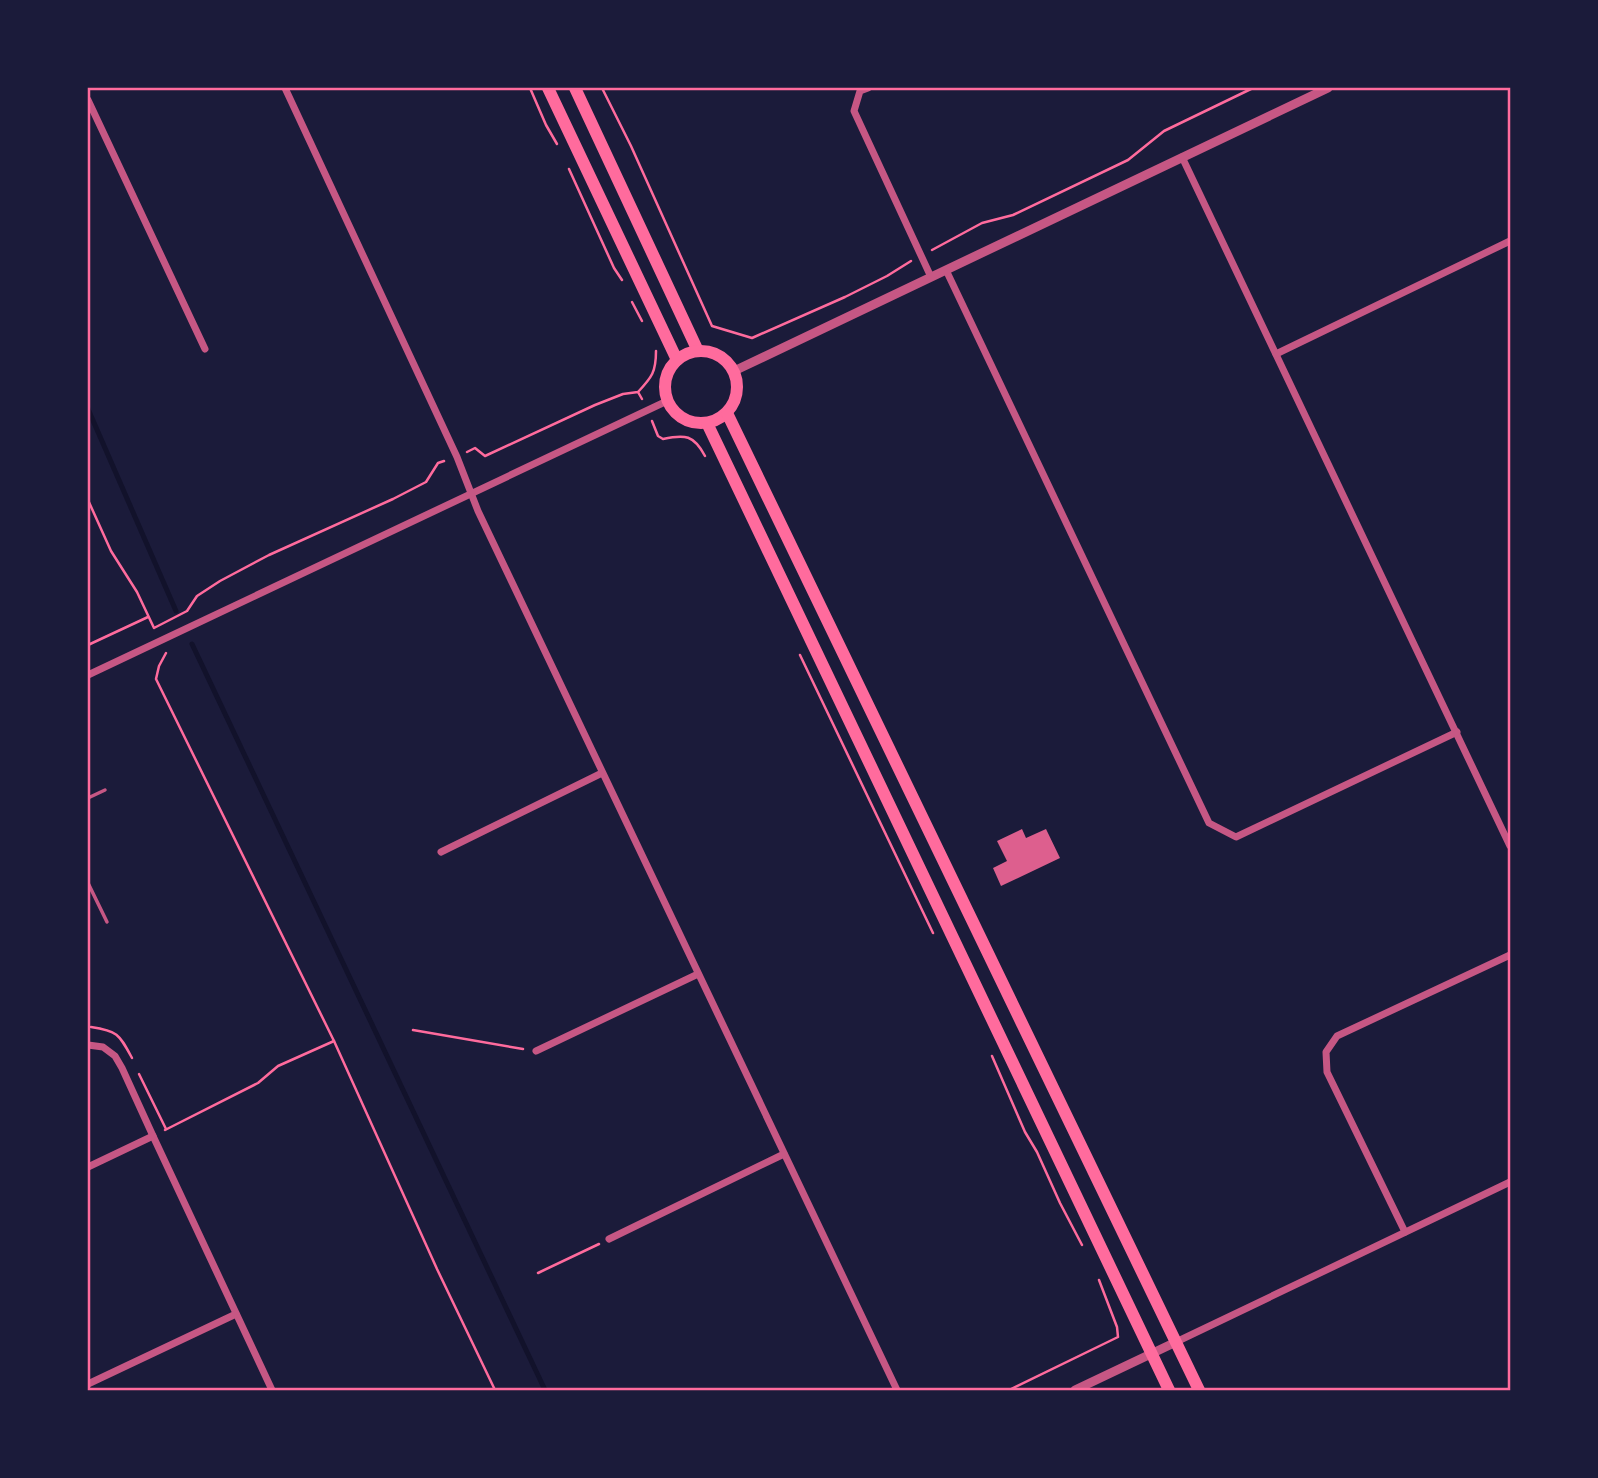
<svg xmlns="http://www.w3.org/2000/svg" width="1598" height="1478" viewBox="0 0 1598 1478" font-family="'Asap Condensed',sans-serif">
  <rect width="100%" height="100%" fill="#1b1b3a"/>
  <g fill="none" stroke-linecap="round" stroke-linejoin="round">
    <g stroke="#12122b" stroke-width="5">
      <polyline points="88,409 176,611"/>
      <polyline points="192,644 545,1390"/>
    </g>
  </g>
  <polygon fill="#dd5f8e" points="1022,829 1026,838 1046,829 1060,858 1001,886 993,868 1007,861 997,841"/>
  <g fill="none" stroke-linecap="round" stroke-linejoin="round">
    <g stroke="#ff6b9d" stroke-width="2.5">
      <polyline points="530,88 546,125 557,144"/>
      <polyline points="602,88 631,146 712,326 752,338 845,297 887,276 911,261"/>
      <polyline points="569,169 614,268 622,280"/>
      <polyline points="932,250 982,223 1013,215 1128,160 1164,131 1253,88"/>
      <polyline points="632,302 642,321"/>
      <polyline points="638,392 642,399"/>
      <path d="M652 421 658 436 663 439C685 434 694 435 705 456"/>
      <path d="M467 452 475 448 485 456 595 405 623 394 638 392C652 377 656 372 656 351"/>
      <polyline points="88,500 111,551 137,592 154,628 187,611 197,596 220,581 269,555 393,499 426,482 438,463 444,461"/>
      <polyline points="88,645 148,617"/>
      <polyline points="166,653 159,666 156,679 334,1041 437,1269 495,1390"/>
      <polyline points="800,655 933,933"/>
      <path d="M91 1027C118 1031 119 1034 132 1058"/>
      <polyline points="413,1030 523,1049"/>
      <polyline points="992,1056 1025,1132 1037,1152 1060,1203 1082,1245"/>
      <polyline points="139,1074 166,1129"/>
      <polyline points="165,1130 258,1083 278,1066 334,1041"/>
      <polyline points="538,1273 599,1244"/>
      <polyline points="1009,1390 1118,1337 1117,1327 1099,1280"/>
    </g>
    <g stroke="#c65784" stroke-width="3.5">
      <polyline points="88,798 105,790"/>
      <polyline points="88,883 107,922"/>
    </g>
    <g stroke="#c65784" stroke-width="7">
      <polyline points="285,88 457,457 478,511 897,1390"/>
      <polyline points="868,88 860,91 854,111 931,277"/>
      <polyline points="88,100 205,349"/>
      <polyline points="1182,157 1510,846"/>
      <polyline points="946,270 1209,823 1236,837 1457,732"/>
      <polyline points="1276,354 1510,241"/>
      <polyline points="88,675 667,401"/>
      <polyline points="441,852 602,773"/>
      <polyline points="88,1045 103,1047 115,1056 122,1068 153,1136 272,1390"/>
      <polyline points="536,1051 698,974"/>
      <polyline points="88,1167 153,1136"/>
      <polyline points="1405,1232 1327,1072 1326,1052 1337,1036 1510,955"/>
      <polyline points="609,1239 784,1154"/>
      <polyline points="1176,1342 1510,1182"/>
      <polyline points="88,1384 236,1314"/>
    </g>
    <g stroke="#c65784" stroke-width="9">
      <polyline points="734,371 1328,88"/>
      <polyline points="1075,1390 1176,1342"/>
    </g>
    <g stroke="#ff6b9d" stroke-width="12">
      <polyline points="548,88 677,360"/>
      <polyline points="575,88 698,351"/>
      <circle cx="701" cy="387" r="36"/>
      <polyline points="727,413 1199,1390"/>
      <polyline points="707,423 1169,1390"/>
    </g>
  </g>
  <rect width="1598" height="1478" fill="none" stroke="#1b1b3a" stroke-width="178"/>
  <rect x="89" y="89" width="1420" height="1300" fill="none" stroke="#ff6b9d" stroke-width="2.5"/>
</svg>
